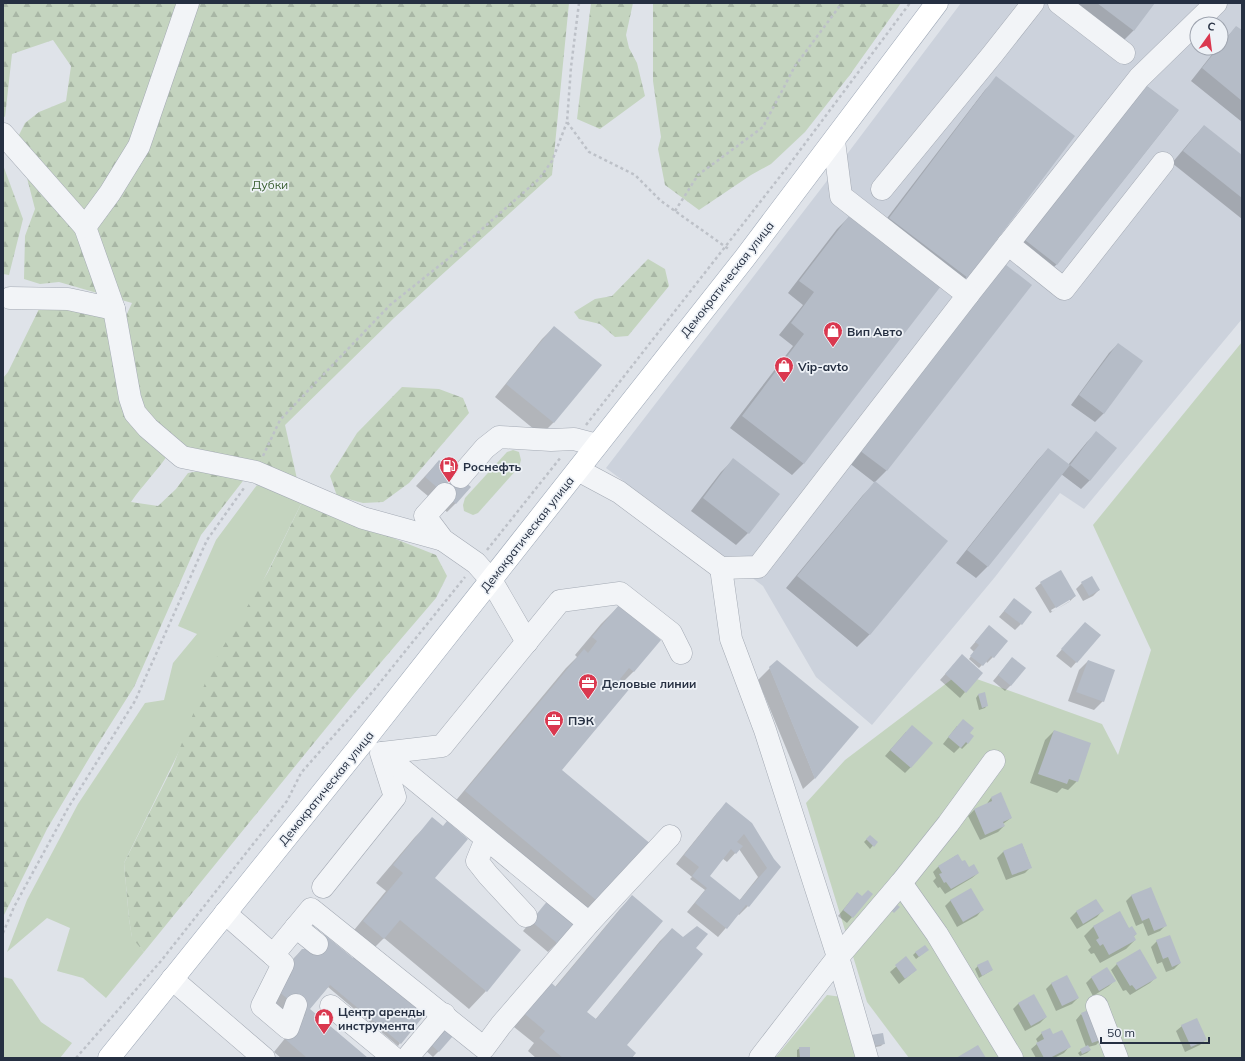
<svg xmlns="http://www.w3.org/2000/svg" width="1245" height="1061" viewBox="0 0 1245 1061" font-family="Mulish,sans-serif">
  <defs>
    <pattern id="forest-firs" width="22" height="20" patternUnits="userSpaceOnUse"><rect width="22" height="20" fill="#c4d4bf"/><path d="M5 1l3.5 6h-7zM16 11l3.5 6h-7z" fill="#a8b6a5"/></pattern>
  </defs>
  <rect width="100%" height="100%" fill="#dfe3e9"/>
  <path fill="#ccd2dc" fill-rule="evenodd" d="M961 3H1242V319L1084 509 1060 493 995 577 872 725 816 677 763 586 606 468 820 190ZM1197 24H1221V48H1197Z"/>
  <g fill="#c4d4bf">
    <polygon points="1242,342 1242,1058 909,1058 867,1002 806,803 845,760 960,673 1102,724 1118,755 1151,650 1093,525"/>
    <polygon points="513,450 519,452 521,460 519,467 478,513 473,515 464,511 463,505 465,498 507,452"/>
    <polygon points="257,485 302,502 124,863 129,919 132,937 144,952 106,998 83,978 57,971 70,928 47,918 7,952 27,900 78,804 145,703 164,700 173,663 197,634 178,626 216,540"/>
    <polygon points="3,977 12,979 41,1022 72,1043 60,1058 3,1058"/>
    <polygon points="827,995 842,997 856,1058 775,1058"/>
  </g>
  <g fill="url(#forest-firs)">
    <polygon points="3,3 569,3 552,175 394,318 285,425 297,479 190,451 139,412 124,320 132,303 59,282 40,284 24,279 25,236 35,209 17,139 25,123 39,112 66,101 71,66 53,40 12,54 5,117 3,116"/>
    <polygon points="591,3 633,3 626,35 629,48 637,63 645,96 600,129 577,119"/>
    <polygon points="653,3 901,3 849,76 805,132 771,164 751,175 699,210 665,185 658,149 661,137 653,81"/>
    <polygon points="3,165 23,219 9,275 3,274"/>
    <polygon points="648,259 665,269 669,286 628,336 615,337 600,324 579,319 574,312 595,299 612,296"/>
    <path d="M41 305 111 317 116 361 167 456C156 472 142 486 131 502L158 506 176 489 188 473 205 470 246 477 201 535 134 687 91 755 47 829 3 917V378L8 372Z"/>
    <polygon points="402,387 439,389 463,398 469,413 409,483 383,502 363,503 337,496 330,476 357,433"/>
    <polygon points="302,502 436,555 447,576 436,598 353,695 144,952 132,938 129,919 124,863 173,766 212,665 268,572"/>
  </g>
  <g fill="#0003" fill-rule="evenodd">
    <polygon points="1069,3 1154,3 1133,31 1121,43"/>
    <polygon points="1236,27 1242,32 1242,122 1191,81 1217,48 1221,48 1221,44"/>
    <polygon points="997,78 967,277 955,289 878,230 985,90"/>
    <polygon points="1148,87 1178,111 1056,265 1044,276 1014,253 1136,99"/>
    <polygon points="1204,126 1242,157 1242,219 1172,163 1193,138"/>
    <polygon points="849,217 804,463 792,475 730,428 793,346 779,335 803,305 788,293 837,229"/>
    <polygon points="1031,285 886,471 875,482 946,541 869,635 857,647 786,588 863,495 875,483 844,459"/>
    <polygon points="554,327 601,365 553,423 541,435 495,397 542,339"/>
    <polygon points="1118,344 1104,413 1095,422 1071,405 1109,353"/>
    <polygon points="1096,433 1090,480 1081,489 1061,474 988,566 976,578 956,563 1037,461 1048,449 1068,465 1087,442"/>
    <polygon points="733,460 778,494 748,533 736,545 691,511 721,472"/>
    <polygon points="439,461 456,503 447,512 416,486"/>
    <path d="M1041 583 1075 596 1069 602 1050 613 1035 588ZM1070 599V601L1052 612 1051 610Z"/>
    <polygon points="1082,583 1099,590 1093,596 1083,601 1076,589"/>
    <polygon points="1014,599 1021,624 1015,630 999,617"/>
    <polygon points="619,606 634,671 623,682 560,770 651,845 583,922 448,810 566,668 577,657 575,655 601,624"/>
    <polygon points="1085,623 1100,635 1071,668 1056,656"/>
    <polygon points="984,632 993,657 987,663 986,661 979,668 969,659 974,652 970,648"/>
    <polygon points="1012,658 1011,685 1005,691 993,681"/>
    <polygon points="1088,661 1103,701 1094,710 1068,701 1079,670"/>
    <polygon points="956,662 965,692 960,698 940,680"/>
    <polygon points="770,668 815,778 803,789 758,680"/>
    <polygon points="984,694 987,705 985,708 979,710 976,698 978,695"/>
    <polygon points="957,726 969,733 968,743 962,749 960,747 954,753 943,744"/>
    <polygon points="1054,731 1077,781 1068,790 1062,788 1057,793 1030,783 1045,740"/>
    <polygon points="906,732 911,767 905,773 885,756"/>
    <polygon points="1000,794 1011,818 1003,824 1004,826 998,832 980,840 968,816 974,810 986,805 991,798"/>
    <path d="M726 804 773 859 748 906 739 915 738 914 718 937 687 912 705 890 690 879 692 877 676 864 717 813ZM739 849 758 877 739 901 708 876 722 858 727 862Z"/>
    <polygon points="433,819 433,879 486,991 469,1009 384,938 366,956 346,940 386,891 376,883 415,837"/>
    <polygon points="870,836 876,842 870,849 864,842"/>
    <polygon points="1022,844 1031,867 1025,873 1006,880 997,858 1003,852"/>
    <polygon points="957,855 962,862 969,868 978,873 972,878 945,894 940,887 938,888 933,881 936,878 933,872 938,867"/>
    <polygon points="1132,895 1166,925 1160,931 1148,936 1143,923 1136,926 1126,901"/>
    <polygon points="632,897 586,1012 595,1020 660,941 672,929 695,948 626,1045 630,1058 536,1058 528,1051 534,1043 509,1023 555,987 620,909"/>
    <polygon points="852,899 852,917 847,923 838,916"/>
    <polygon points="951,900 982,910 977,916 957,927 945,906"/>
    <polygon points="1096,900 1102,911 1097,917 1077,929 1070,918 1076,912"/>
    <polygon points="541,910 557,943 548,952 523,931"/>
    <polygon points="1120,913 1129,929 1136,934 1133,937 1135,940 1126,949 1100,963 1094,953 1091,954 1088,950 1091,947 1084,936 1093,927"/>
    <polygon points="1157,941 1180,963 1174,969 1166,972 1162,962 1157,964 1151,947"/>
    <polygon points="302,950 400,1043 398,1046 328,987 309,1009 367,1058 281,1058 274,1052 295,1026 267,1003 290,962"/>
    <polygon points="1140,951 1155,978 1150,983 1130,995 1126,990 1123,991 1111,970 1117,964"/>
    <polygon points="916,952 925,952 916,959 913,955"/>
    <polygon points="906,958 916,970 899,984 890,972"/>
    <polygon points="978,966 992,970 979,978 975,969"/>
    <polygon points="1107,969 1114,981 1109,986 1093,996 1086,983 1091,978"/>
    <polygon points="1052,983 1078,998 1072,1004 1056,1011 1046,989"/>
    <polygon points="1019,1003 1046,1017 1040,1023 1025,1031 1013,1009"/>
    <polygon points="1081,1014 1102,1039 1096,1045 1088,1047 1090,1050 1087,1053 1080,1056 1078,1053 1086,1047 1076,1020"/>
    <polygon points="1182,1026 1206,1039 1200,1045 1185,1052 1176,1031"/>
    <polygon points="443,1029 439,1051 433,1057 424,1049"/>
    <polygon points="1042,1033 1053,1035 1069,1047 1064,1053 1054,1058 1036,1058 1031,1049 1038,1043 1036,1039"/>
    <polygon points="871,1036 884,1043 881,1046 871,1048"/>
    <polygon points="800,1048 809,1058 797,1058 797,1050"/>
  </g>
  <g fill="#b5bcc7" fill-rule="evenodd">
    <polygon points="1097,3 1155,3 1134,31"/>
    <polygon points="1236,26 1242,30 1242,101 1202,68 1218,48 1221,48 1221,45"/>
    <polygon points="996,76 1075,136 968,278 889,218"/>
    <polygon points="1147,86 1179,110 1057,265 1025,240"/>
    <polygon points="1204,125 1242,155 1242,198 1183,151"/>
    <polygon points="849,216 941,286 804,464 742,416 804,334 791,323 814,292 799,281"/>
    <polygon points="1001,261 1032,285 887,471 855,447"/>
    <polygon points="554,326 602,365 554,423 506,384"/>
    <polygon points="1118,343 1143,361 1104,414 1079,395"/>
    <polygon points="1096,431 1117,448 1090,481 1070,465"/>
    <polygon points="1048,448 1070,465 988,567 967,550"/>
    <polygon points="733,458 780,494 749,534 703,498"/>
    <polygon points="439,460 471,487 456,504 425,477"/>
    <polygon points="875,481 948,541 870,635 797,576"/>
    <polygon points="1061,570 1076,596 1056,608 1040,582"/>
    <polygon points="1092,576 1100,590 1089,596 1081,582"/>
    <polygon points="1014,598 1032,612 1022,625 1004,611"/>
    <polygon points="619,605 661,640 634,672 629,668 620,679 631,687 562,770 652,845 602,905 465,791 584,649 588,653 597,641 592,637"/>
    <polygon points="1085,622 1101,635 1077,663 1061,649"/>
    <polygon points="989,625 1008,641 994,658 991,656 983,666 970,656 979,645 975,642"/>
    <polygon points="962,654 983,673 966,693 945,674"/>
    <polygon points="1012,657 1026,668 1011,686 998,675"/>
    <polygon points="777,660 859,727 815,779 769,667"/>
    <polygon points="1088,660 1115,670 1104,702 1076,692"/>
    <polygon points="985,692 988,706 982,708 978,694"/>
    <polygon points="963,719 974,728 970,733 974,736 968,744 966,742 961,748 948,737"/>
    <polygon points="912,725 933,743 911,768 890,750"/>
    <polygon points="1054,730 1091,743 1078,782 1069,779 1067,784 1038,774"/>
    <polygon points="1001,792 1012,818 1003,822 1005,826 985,835 974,809 992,801 991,797"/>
    <path d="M726 802 752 823 774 859 781 867 749 907 746 905 727 929 695 903 707 888 692 876 699 867 684 855ZM744 834 767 868 740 900 710 876 731 849 736 854 743 846 737 842Z"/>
    <polygon points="432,817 443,826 447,821 468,839 435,878 521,950 487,992 400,920 384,939 363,921 403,873 393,865"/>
    <polygon points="870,835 878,842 874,847 866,839"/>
    <polygon points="1022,843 1032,868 1012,875 1003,851"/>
    <polygon points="958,854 962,861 965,860 969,867 974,864 979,873 951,889 946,882 944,883 939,874 942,873 938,866"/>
    <polygon points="1151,887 1167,926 1154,931 1149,918 1142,921 1131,895"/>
    <polygon points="971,888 984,910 963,922 950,900"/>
    <polygon points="868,890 873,894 853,918 843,910 857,892 862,896"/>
    <polygon points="632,895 663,921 587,1012 596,1019 672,928 683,937 697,926 708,934 696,948 703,954 627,1045 636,1053 632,1058 563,1058 539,1038 545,1031 520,1010 547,979 556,987"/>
    <polygon points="549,899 577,922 558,944 531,921"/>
    <polygon points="1096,899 1104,911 1083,924 1076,911"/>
    <polygon points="896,904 900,907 894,913 890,909"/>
    <polygon points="1120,911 1129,928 1132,926 1137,934 1134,936 1136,940 1109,955 1103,944 1100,946 1096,940 1099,938 1093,926"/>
    <polygon points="325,935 353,958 356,955 426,1013 401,1044 330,985 310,1009 368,1058 307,1058 285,1039 306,1014 278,991 291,975 292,961 302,949 313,949"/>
    <polygon points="1170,935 1181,963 1172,967 1168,957 1163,959 1156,940"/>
    <polygon points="925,945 929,950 919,957 915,952"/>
    <polygon points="1140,949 1157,978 1136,990 1132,985 1130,986 1116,963"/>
    <polygon points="906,956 917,970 905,979 895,965"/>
    <polygon points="988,960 993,970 982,976 977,965"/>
    <polygon points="1107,967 1116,981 1099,991 1091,977"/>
    <polygon points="1067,975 1079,998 1062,1006 1051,983"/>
    <polygon points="1034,994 1047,1017 1031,1026 1018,1003"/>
    <polygon points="1091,1009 1103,1039 1092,1043 1081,1013"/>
    <polygon points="1197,1018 1207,1040 1191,1047 1181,1025"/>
    <polygon points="443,1027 453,1036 439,1052 429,1043"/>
    <polygon points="1050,1028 1053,1034 1062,1030 1071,1047 1050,1058 1044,1058 1036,1043 1044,1039 1041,1032"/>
    <polygon points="883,1033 885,1044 873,1046 871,1035"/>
    <polygon points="978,1045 986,1058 956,1058"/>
    <polygon points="1088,1045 1091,1050 1082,1054 1080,1049"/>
    <polygon points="799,1047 810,1047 810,1058 800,1058"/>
  </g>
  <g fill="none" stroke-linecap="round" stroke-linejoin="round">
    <g stroke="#a4aab4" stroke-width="23">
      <g id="minor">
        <polyline points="1059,3 1124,53"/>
        <polyline points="3,134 85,227 114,309 130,398 135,413 148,428 182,457 256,472 363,518 443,540"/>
        <polyline points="882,189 992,55 1033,3"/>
        <polyline points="85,227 110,193 139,146 188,3"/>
        <polyline points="1008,244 1064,289 1163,163"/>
        <polyline points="968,295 1139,78 1216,3"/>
        <polyline points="10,298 68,299 114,309"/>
        <polyline points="578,470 619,492 721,568 758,567 968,295 841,196 834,141"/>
        <polyline points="460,477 485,448 499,437 551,440 574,439 597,445"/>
        <polyline points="445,494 425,516 443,540 476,563 491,580 527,642"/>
        <polyline points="721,568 731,639 765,730 838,957 867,1058"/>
        <polyline points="486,839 477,861 488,875 526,916"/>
        <polyline points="901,883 937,934 1012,1058"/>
        <polyline points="323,887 395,797 381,753"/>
        <polyline points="225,913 273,955 311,909 484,1048 501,1025 589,923 670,836"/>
        <polyline points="589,923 382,753 442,746 560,601 620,593 671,633 681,653"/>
        <polyline points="296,927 317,944"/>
        <polyline points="273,955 283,964 262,1006 288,1028 296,1005"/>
        <polyline points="172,979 264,1058"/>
        <polyline points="331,1006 394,1058"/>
        <polyline points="1097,1006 1117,1058"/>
        <polyline points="407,1058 444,1014"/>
        <polyline points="760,1058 838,957 901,883 948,824 994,761"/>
      </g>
    </g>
    <g stroke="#9da7b6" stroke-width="23">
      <polyline id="major" points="109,1058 363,742 744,259 937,3"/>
    </g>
    <g stroke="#bdc1c8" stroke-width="2.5" stroke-dasharray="3 3" stroke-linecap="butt">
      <polyline points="579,3 571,67 567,122 589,152 635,175 661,201 730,250"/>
      <polyline points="675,211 698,175 763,127 795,66 842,3"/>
      <polyline points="586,425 789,165 910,3"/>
      <polyline points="263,456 280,420 390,305 449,258 539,179 552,161 567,122"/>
      <polyline points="487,550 561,457"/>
      <polyline points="3,933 14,907 68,808 135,701 207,540 244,488"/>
      <polyline points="76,1058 161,961 287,801 301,773 374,690 465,577"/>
    </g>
    <use href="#minor" stroke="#f2f4f7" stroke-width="22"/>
    <use href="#major" stroke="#fff" stroke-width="22"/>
  </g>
  <defs>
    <g id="shop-pin" transform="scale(1)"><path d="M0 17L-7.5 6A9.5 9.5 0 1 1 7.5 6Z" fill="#da384f" stroke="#eef2f7"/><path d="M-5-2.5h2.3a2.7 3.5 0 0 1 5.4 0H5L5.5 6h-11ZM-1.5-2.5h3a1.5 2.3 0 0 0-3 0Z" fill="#fff"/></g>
    <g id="fuel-pin" transform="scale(1)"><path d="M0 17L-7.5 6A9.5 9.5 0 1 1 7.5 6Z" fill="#da384f" stroke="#eef2f7"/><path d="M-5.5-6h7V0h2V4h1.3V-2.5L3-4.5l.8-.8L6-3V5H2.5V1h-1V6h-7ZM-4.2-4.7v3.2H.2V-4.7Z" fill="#fff"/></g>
    <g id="office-pin" transform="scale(1)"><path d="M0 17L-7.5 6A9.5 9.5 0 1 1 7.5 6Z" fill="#da384f" stroke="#eef2f7"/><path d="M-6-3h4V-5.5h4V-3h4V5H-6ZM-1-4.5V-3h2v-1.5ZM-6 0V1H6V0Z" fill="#fff"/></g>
  </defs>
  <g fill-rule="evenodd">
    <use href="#shop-pin" x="833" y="331"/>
    <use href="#shop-pin" x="784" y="366"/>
    <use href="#fuel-pin" x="449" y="466"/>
    <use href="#office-pin" x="588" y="683"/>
    <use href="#office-pin" x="554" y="720"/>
    <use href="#shop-pin" x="324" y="1018"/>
  </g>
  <g text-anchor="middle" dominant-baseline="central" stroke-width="3.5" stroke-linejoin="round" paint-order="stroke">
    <g font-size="12" fill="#3a5f32" stroke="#eef2f7">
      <text x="270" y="184">Дубки</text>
    </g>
    <g font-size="12" fill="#263042" stroke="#eef2f7">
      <text transform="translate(727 279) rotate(-52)">Демократическая улица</text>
      <text transform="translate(527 534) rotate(-52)">Демократическая улица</text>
      <text transform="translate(326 788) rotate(-51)">Демократическая улица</text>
    </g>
    <g font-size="12" font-weight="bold" fill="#263042" stroke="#eef2f7" text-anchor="start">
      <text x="847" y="331">Вип Авто</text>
      <text x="798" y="366">Vip-avto</text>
      <text x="463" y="466">Роснефть</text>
      <text x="602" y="683">Деловые линии</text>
      <text x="568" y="720">ПЭК</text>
      <text x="338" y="1011">Центр аренды<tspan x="338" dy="14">инструмента</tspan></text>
    </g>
  </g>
  <rect width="1245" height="1061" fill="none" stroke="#263042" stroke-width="8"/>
  <g transform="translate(1209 36) rotate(14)"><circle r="19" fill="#eef2f7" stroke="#9ea4af"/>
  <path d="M0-3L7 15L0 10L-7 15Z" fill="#da384f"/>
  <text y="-6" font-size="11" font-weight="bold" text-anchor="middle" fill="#263042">С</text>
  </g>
  <path d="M1101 1037v6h108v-6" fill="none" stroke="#263042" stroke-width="2"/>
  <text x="1107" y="1037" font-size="12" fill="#263042" stroke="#eef2f7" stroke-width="3" paint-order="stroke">50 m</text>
</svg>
